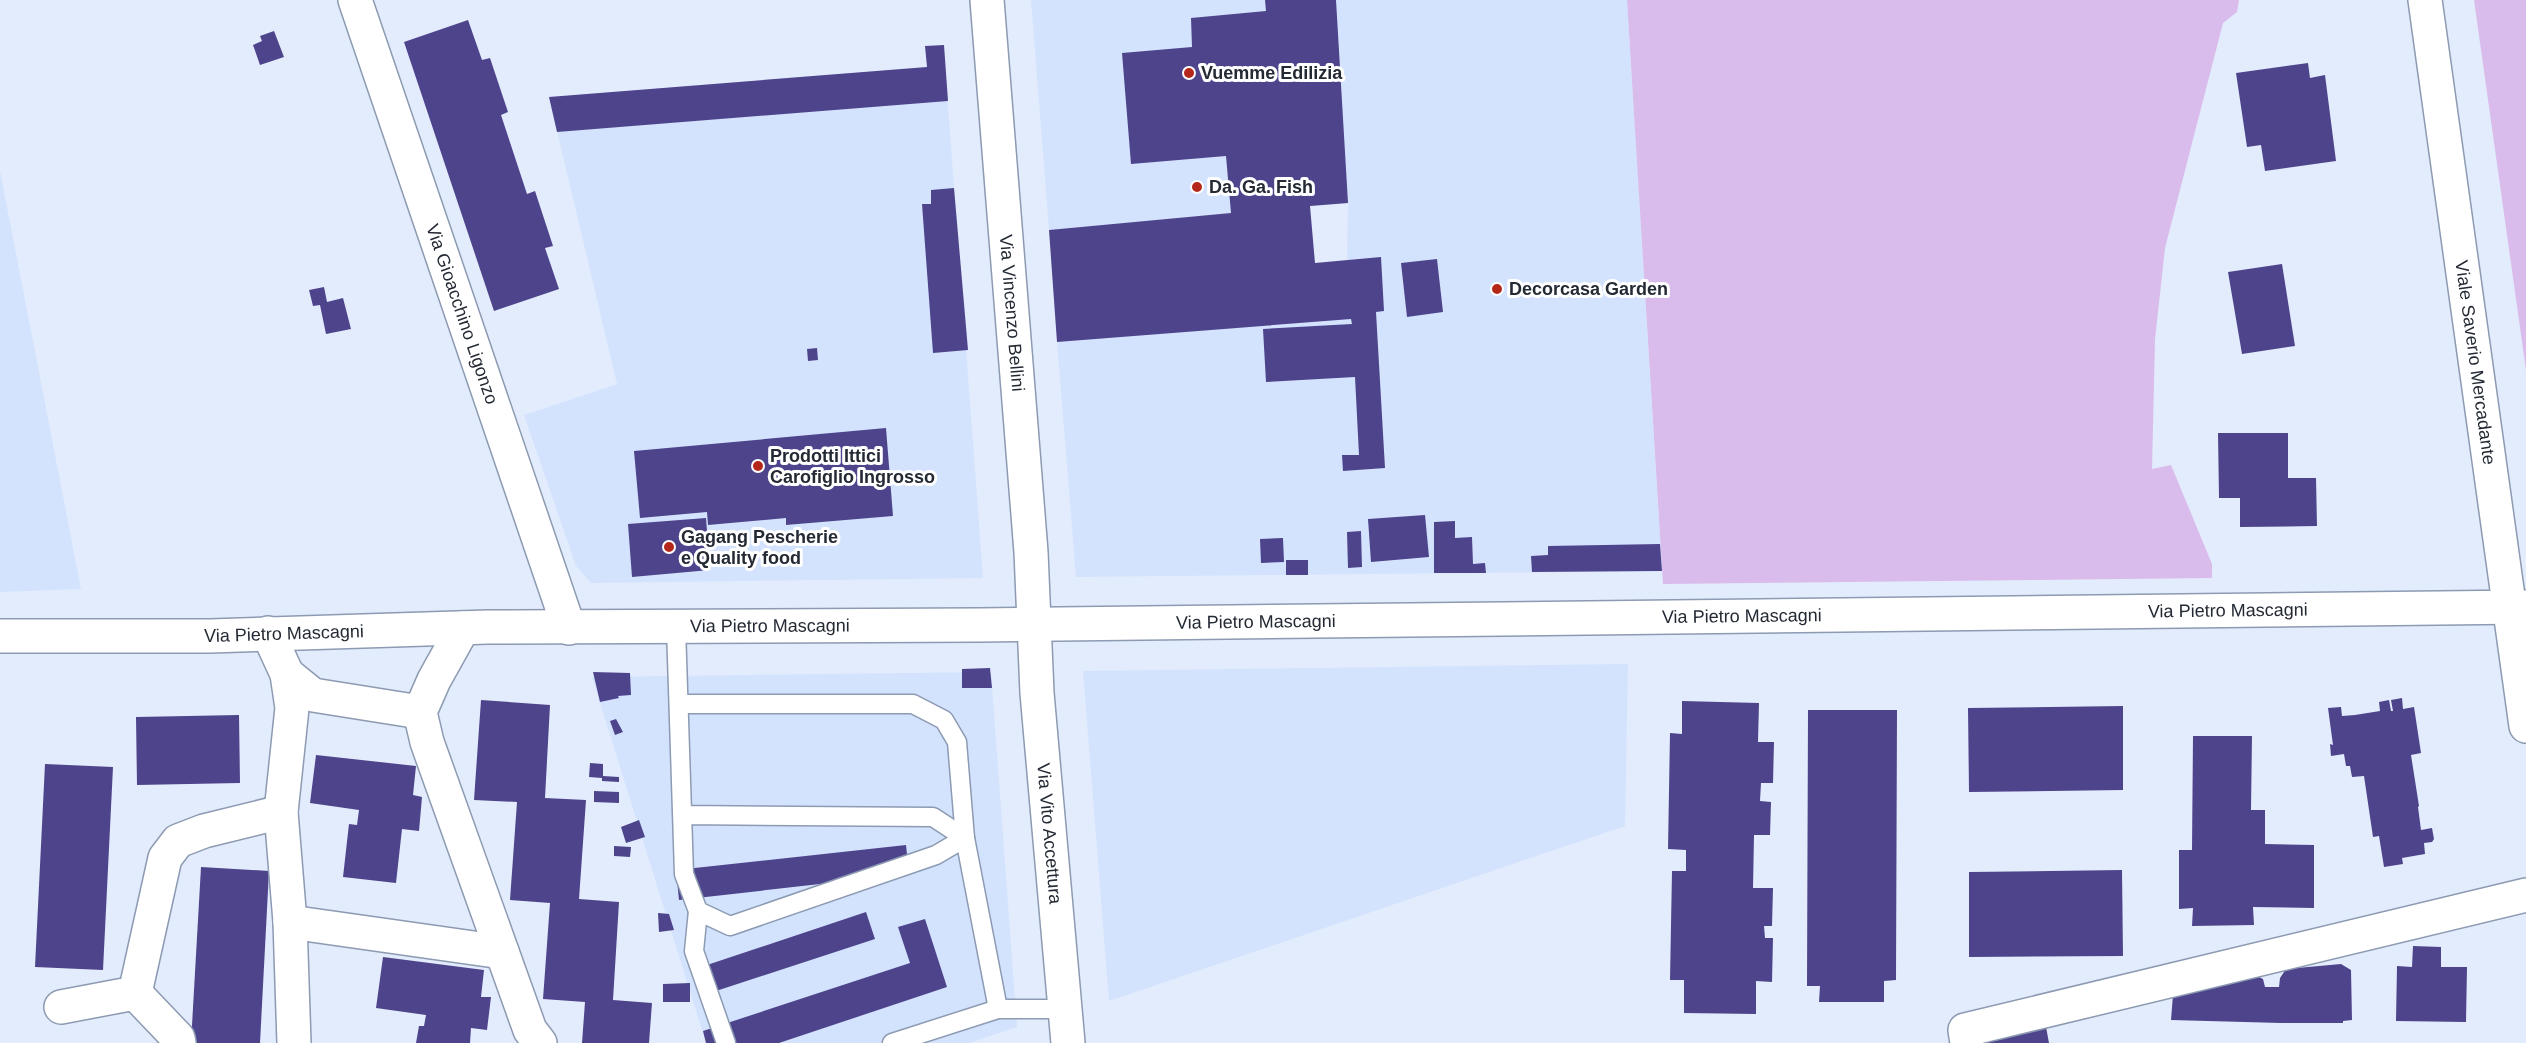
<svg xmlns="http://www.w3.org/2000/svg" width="2526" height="1043" viewBox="0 0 2526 1043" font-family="Arial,sans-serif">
  <rect width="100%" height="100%" fill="#e3ecfc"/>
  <g fill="#d3e3fd">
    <polygon points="1031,0 1627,0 1662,571 1076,577 1057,342 1347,260 1348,203 1049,230"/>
    <polygon points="945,66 983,578 591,583 576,566 524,415 617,384 549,97"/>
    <polygon points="0,171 81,589 0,592"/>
    <polygon points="1628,664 1625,826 1109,1001 1083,671"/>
    <polygon points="991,672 1017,1027 969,1043 706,1043 592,677"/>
  </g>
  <g fill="#d9bceb">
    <polygon points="1627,0 2239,0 2237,12 2223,23 2165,248 2155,339 2152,469 2171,465 2212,564 2212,578 1663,584"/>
    <polygon points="2474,0 2526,0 2526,370"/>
  </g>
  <g fill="#4e448c">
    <polygon points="1265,0 1336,0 1348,203 1310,206 1315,263 1381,257 1384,311 1376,312 1385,468 1343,471 1342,455 1359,455 1355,377 1266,382 1263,329 1352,324 1351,319 1057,342 1049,230 1231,213 1226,156 1131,164 1122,53 1192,47 1191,18 1266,11"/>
    <polygon points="468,20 482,60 490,58 508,112 501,115 527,194 535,191 553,246 545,248 559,289 494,311 404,42"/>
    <polygon points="274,31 284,57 260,65 253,45 262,41 260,36"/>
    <polygon points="944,45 948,101 557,132 549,97 927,67 925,46"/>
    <polygon points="2308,63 2310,78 2325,75 2336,161 2265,171 2261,145 2247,147 2236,73"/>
    <polygon points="954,188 968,350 933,353 922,204 931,204 931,190"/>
    <polygon points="1437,259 1443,312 1407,317 1401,263"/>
    <polygon points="2282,264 2295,346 2242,354 2228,272"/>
    <polygon points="324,287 327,302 343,298 351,329 326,334 320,305 313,306 309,290"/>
    <polygon points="817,348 818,360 808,361 807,349"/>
    <polygon points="886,428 893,516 786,525 786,518 708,525 707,512 640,518 634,451"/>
    <polygon points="2218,433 2288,433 2288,478 2316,478 2317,526 2240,527 2240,498 2219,498"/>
    <polygon points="1425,515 1429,557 1371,562 1368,519"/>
    <polygon points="706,518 710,570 632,577 628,524"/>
    <polygon points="1455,521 1455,538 1472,537 1473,564 1485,563 1486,573 1434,573 1434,522"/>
    <polygon points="1361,531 1362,567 1348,568 1347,532"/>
    <polygon points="1283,538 1284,562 1261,563 1260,539"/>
    <polygon points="1660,544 1662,571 1532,572 1531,556 1548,555 1548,546"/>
    <rect x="1286" y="560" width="22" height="15"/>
    <polygon points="990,668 992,688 962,688 962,669"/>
    <polygon points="593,672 630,673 631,695 618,696 619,698 600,702"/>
    <polygon points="2402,698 2403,709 2414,707 2421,753 2411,755 2419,806 2418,807 2421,830 2432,828 2434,839 2432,842 2424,843 2425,854 2402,858 2403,864 2384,867 2379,836 2373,837 2364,776 2352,777 2350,766 2346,766 2344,754 2331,756 2330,744 2333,745 2328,708 2341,707 2342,716 2355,715 2380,711 2379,702 2389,700 2391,711 2393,711 2391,700"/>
    <polygon points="481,700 550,705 545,798 586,800 579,899 619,902 613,1000 652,1003 649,1043 582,1043 585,1002 543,999 550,903 510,900 517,802 474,800"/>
    <polygon points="1682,701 1759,703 1758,742 1774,742 1773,783 1761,783 1760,801 1771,802 1770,835 1754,835 1753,888 1773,888 1772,926 1764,926 1765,938 1773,938 1772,982 1756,981 1756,1014 1684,1013 1684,980 1670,980 1672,871 1686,871 1686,850 1668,849 1670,733 1682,734"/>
    <polygon points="2123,706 2123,790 1969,792 1968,708"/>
    <polygon points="1808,710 1897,710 1896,980 1884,981 1884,1002 1819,1002 1820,986 1807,986"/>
    <polygon points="239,715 240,783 137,785 136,717"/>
    <polygon points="616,719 623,732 615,735 610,721"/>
    <polygon points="2193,736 2252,736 2251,810 2265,810 2265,844 2314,845 2314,908 2253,907 2254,925 2192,926 2193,908 2179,909 2179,850 2192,850"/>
    <polygon points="316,755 416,766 413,795 422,797 419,831 402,829 396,883 343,877 349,824 357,825 359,810 310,803"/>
    <polygon points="590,763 603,764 603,776 619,777 619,782 602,781 602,778 589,777"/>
    <polygon points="45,764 113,767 103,970 35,967"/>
    <polygon points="594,791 619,792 619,803 594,802"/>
    <polygon points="639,820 645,837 626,843 621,827"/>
    <polygon points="906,845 909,874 679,900 676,870"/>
    <polygon points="614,846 631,847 630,857 614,856"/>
    <polygon points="201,867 269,871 260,1043 191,1043"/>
    <polygon points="2122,870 2123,956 1969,957 1969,872"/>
    <polygon points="866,912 875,939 713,992 704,966"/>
    <polygon points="658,913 669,914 674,930 659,932"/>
    <polygon points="925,919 947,987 779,1043 706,1043 703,1031 910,963 898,927"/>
    <polygon points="2413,946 2441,947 2441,967 2467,967 2466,1022 2396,1021 2397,966 2412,967"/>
    <polygon points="383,957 484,970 481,997 491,997 487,1030 471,1028 470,1043 416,1043 419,1026 424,1026 426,1015 376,1008"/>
    <polygon points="2341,964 2351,970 2352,1020 2343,1021 2343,1023 2281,1023 2171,1020 2173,995 2257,976 2263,979 2265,987 2279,987 2280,978 2286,969"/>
    <polygon points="690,983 690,1002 663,1002 663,984"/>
    <polygon points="2046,1027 2049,1043 1981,1043"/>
  </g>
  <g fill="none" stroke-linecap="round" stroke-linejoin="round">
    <g stroke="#8c9ab2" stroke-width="21">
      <g id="service">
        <polyline points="676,627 684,874 698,911 730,926 936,855 965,838 933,817 683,815"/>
        <polyline points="679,704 913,704 944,720 957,742 965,838 998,1009"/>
        <polyline points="698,911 694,951 726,1043"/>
        <polyline points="892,1043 998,1009 1066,1009"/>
      </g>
    </g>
    <g stroke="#8c9ab2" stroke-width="36">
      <g id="minor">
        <path id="s1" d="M355 0 569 628"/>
        <path id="s2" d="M987 0 1031 552 1037 693 1068 1043"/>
        <polyline points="463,628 434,680 420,712 427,742 530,1030 540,1043"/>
        <polyline points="268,633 287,674 292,708 281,812 290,922 294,1043"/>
        <path id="s3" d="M0 636H210L488 627 980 625 2526 607"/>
        <polyline points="287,674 313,695 420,712"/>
        <polyline points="290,922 502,952"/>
        <polyline points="135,993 178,1038 179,1043"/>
        <polyline points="61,1007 135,993 165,858 178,841 204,831 281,812"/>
        <polyline points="1967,1043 1965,1030 2526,895"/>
      </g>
    </g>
    <g stroke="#8c9ab2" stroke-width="36">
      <g id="secondary">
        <path id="s4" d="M2425 0 2526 726"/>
      </g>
    </g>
    <use href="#service" stroke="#fff" stroke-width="18"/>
    <use href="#minor" stroke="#fff" stroke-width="33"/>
    <use href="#secondary" stroke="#fff" stroke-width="33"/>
  </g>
  <g fill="#b5271b" stroke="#fff" stroke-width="2">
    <circle cx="1189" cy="73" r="6"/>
    <circle cx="1197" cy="187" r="6"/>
    <circle cx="1497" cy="289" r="6"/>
    <circle cx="758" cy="466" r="6"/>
    <circle cx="669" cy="547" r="6"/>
  </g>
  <g text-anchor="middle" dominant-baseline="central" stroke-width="6" stroke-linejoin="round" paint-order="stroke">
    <g font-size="18" font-weight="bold" fill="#242a34" stroke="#fff" text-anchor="start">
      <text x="1201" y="73">Vuemme Edilizia</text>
      <text x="1209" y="187">Da. Ga. Fish</text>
      <text x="1509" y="289">Decorcasa Garden</text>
      <text x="770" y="456">Prodotti Ittici<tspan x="770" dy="21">Carofiglio Ingrosso</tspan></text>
      <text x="681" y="537">Gagang Pescherie<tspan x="681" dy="21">e Quality food</tspan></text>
    </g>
    <g font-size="18" fill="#242a34" stroke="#fff">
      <text stroke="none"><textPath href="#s2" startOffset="314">Via Vincenzo Bellini</textPath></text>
      <text stroke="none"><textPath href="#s1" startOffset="332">Via Gioacchino Ligonzo</textPath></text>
      <text stroke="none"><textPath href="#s4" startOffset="366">Viale Saverio Mercadante</textPath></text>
      <text stroke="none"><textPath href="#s3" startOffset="2228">Via Pietro Mascagni</textPath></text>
      <text stroke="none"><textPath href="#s3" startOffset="1742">Via Pietro Mascagni</textPath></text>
      <text stroke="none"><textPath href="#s3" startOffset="1256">Via Pietro Mascagni</textPath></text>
      <text stroke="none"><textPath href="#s3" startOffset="770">Via Pietro Mascagni</textPath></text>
      <text stroke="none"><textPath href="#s3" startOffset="284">Via Pietro Mascagni</textPath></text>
      <text stroke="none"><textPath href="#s2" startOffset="836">Via Vito Accettura</textPath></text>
    </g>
  </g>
</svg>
